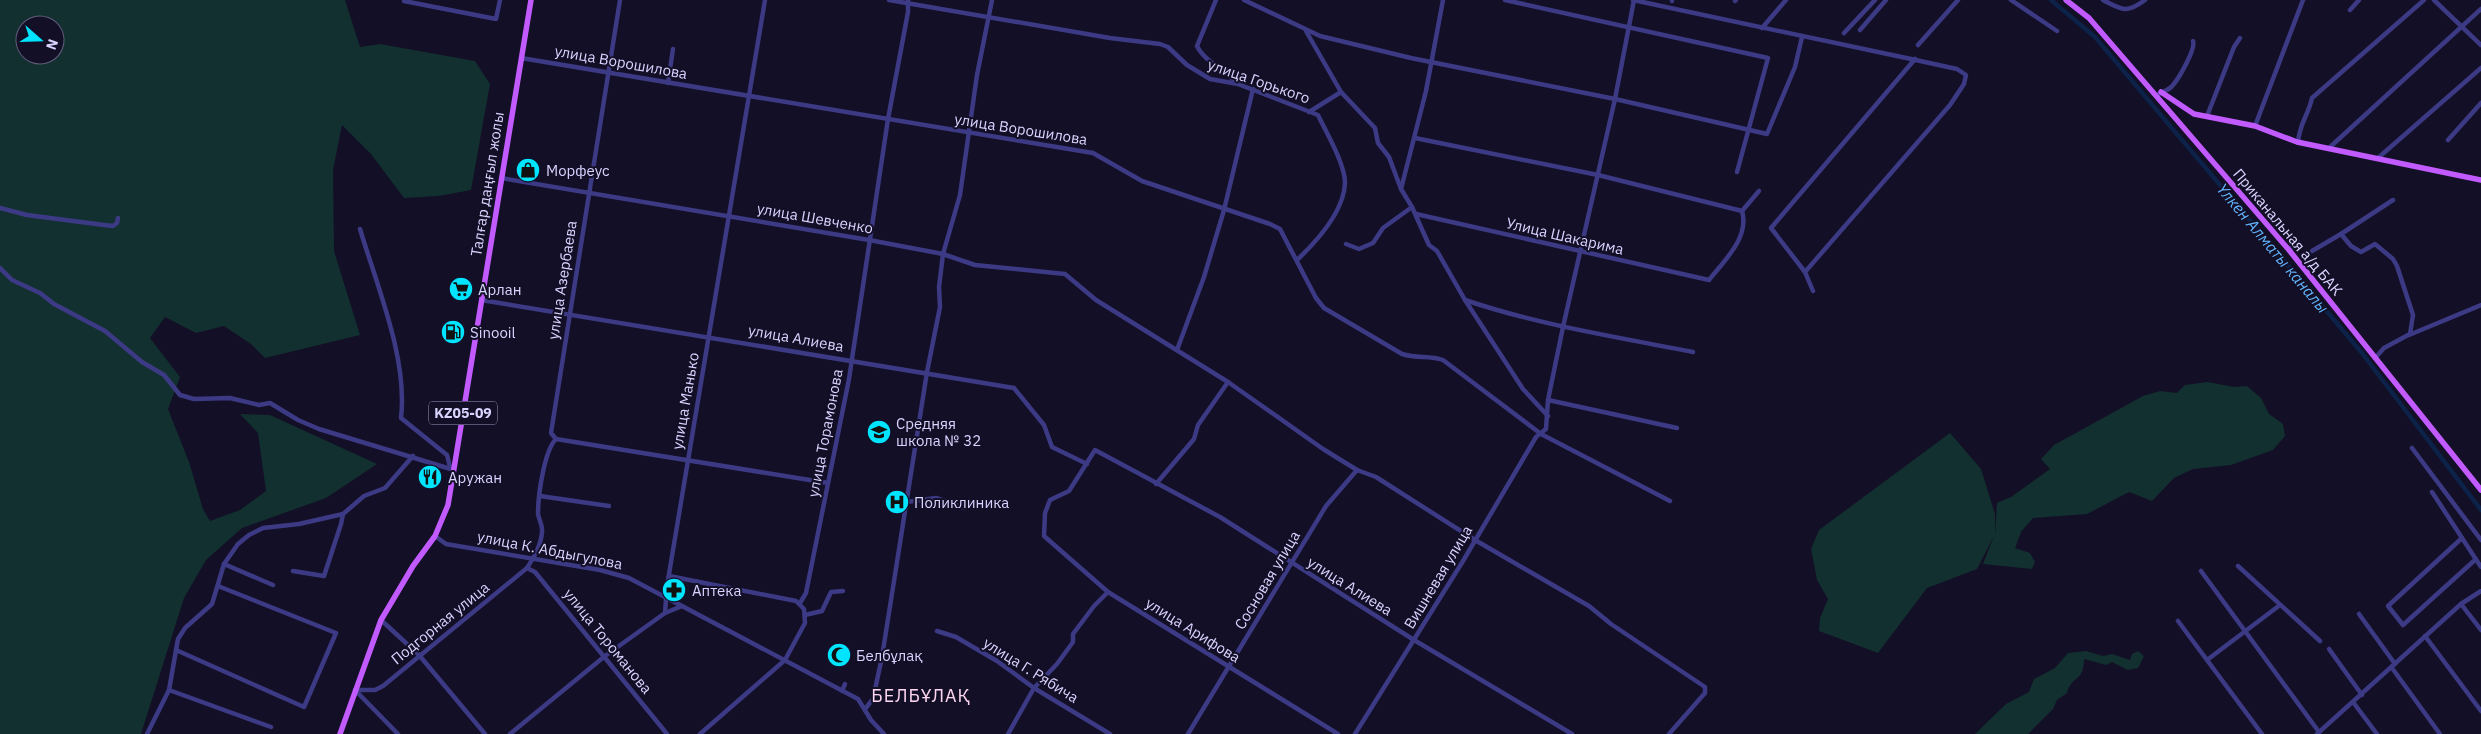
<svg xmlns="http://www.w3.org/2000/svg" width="2481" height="734" viewBox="0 0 2481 734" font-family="'IBM Plex Sans',sans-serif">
  <rect width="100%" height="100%" fill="#130f26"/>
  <g fill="#12302f" fill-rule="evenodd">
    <path d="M0 0H345L360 47 380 44 475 61 490 84 471 190 439 196 404 198 371 154 342 125 333 170 334 251 360 335 265 358 251 344 224 326 196 333 165 317 150 338 180 377 168 409 189 462 203 509 210 521 240 510 266 491 258 433 240 414 270 415 377 464 326 498 242 528 206 560 184 598 141 734H0ZM25 25H55V55H25Z"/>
    <polygon points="2208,382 2234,387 2247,386 2261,398 2269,414 2283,424 2285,436 2273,450 2231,465 2193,469 2174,478 2152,501 2129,492 2087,514 2033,518 2021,532 2015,548 2030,553 2035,562 2032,569 1983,564 1994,536 1977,569 1927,588 1878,653 1819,631 1820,618 1828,599 1817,580 1811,549 1819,530 1950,433 1981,469 1995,514 1995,536 1997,503 2011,497 2050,469 2041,459 2054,445 2143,396 2160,391 2177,393 2185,385"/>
    <path d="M2086 651 2103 656 2112 654 2130 660 2132 654 2138 651 2144 656 2138 668 2128 670 2112 662 2106 665 2084 659C2084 682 2071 676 2067 693L2057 700 2053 709 2028 734H1975L2006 704 2029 692 2034 679 2055 668 2068 653Z"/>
  </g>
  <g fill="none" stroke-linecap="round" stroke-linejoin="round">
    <polyline stroke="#0c2248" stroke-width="4.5" points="2051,0 2095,37 2362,353 2481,510"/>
    <g stroke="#3d3a85" stroke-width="4.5">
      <path d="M889 0 1110 38 1160 44 1168 47 1187 65 1210 79 1238 84 1318 115C1326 132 1345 164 1345 183 1344 211 1316 242 1297 260"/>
      <path d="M1216 0 1197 46C1204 61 1225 70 1237 83"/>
      <polyline points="1244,0 1320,36 1411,58 1615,99 1767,134 1795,67 1802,37"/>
      <polyline points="1505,0 1768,58 1737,172"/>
      <polyline points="1633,0 1911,59 1957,69 1966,75 1964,84 1950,105 1805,272"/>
      <polyline points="2011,0 2057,31"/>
      <path d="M2103 0C2123 10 2126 14 2145 0"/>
      <polyline points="2434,0 2481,45"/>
      <polyline points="404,1 496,19 500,0"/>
      <polyline points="1672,1 1672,0"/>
      <polyline points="1735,1 1736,0"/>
      <polyline points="2350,10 2359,0"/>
      <polyline points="1762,28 1786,0"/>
      <polyline points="1860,30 1886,0"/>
      <polyline points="1306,31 1341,92 1375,128 1378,143 1389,157 1401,189"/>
      <polyline points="1844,33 1875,0"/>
      <polyline points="1918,45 1958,0"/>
      <path d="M521 58 1093 153 1142 181 1270 224 1280 229 1316 298 1324 308 1402 354C1418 359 1429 355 1443 360L1541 434 1670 501"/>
      <polyline points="668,83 673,49"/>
      <path d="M2159 94C2163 91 2170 90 2173 85 2179 78 2196 49 2193 41"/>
      <polyline points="1309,112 1341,92"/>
      <polyline points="2207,116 2234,47 2240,38"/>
      <polyline points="2255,126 2303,0"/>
      <path d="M1415 138 1598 175 1742 211C1750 237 1724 261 1709 280L1416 214"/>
      <polyline points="2448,140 2481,103"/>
      <path d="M2298 142C2300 122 2308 116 2312 98L2424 0"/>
      <polyline points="2329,148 2481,9"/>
      <polyline points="2378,158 2481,68"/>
      <polyline points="501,178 869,240 943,254 975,265 1065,274 1096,300 1228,382 1323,449 1357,470 1376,477 1475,540 1589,606 1611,624 1705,687 1705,693 1669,734"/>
      <polyline points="1412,207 1401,189 1426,91 1443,0"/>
      <polyline points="0,208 27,215 104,225 113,226 117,223 118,218"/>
      <polyline points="1742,211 1759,191"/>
      <path d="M360 229C377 286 408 359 401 418L447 455 450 467"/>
      <path d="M1346 244 1359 249 1373 243 1383 228 1412 207 1429 245 1437 251 1465 300C1539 325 1617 337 1693 352"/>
      <polyline points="2289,250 2298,242"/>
      <polyline points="2312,251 2341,234"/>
      <polyline points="0,268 12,280 40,293 54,304 105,331 142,362 164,375 180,395 194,399 230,398 259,405 270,403 298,420 319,429 454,470"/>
      <polyline points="1813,291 1805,272 1771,228 1915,59"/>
      <polyline points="481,300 1014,388 1044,425 1052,447 1087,464"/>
      <polyline points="1465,300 1523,389 1548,416"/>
      <polyline points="2409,335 2481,305"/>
      <polyline points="1177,350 1204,277 1224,210 1253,89"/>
      <polyline points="2376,357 2384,348 2410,334 2413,315 2397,266 2393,259 2375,244 2361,252 2351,246 2341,234 2393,200"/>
      <polyline points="1548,400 1677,428"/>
      <polyline points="556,439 828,483"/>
      <polyline points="2412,448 2481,540"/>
      <polyline points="1156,484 1194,439 1198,425 1228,382"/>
      <polyline points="2432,492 2481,567"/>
      <polyline points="540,496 609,506"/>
      <polyline points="906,502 936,498 965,508"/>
      <polyline points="435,536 446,544 600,570 629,578 858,699 871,720 884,734"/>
      <polyline points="2462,538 2388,606 2403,625 2476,559"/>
      <polyline points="224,564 273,585"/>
      <polyline points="2238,566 2320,641"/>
      <polyline points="527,568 535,572 667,734"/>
      <polyline points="293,571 324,576 341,524 343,514"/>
      <polyline points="2201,571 2319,732"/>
      <polyline points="669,576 796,601 804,609 805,623 785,660 700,734"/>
      <polyline points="800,603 806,593 849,379 888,119 908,12 908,0"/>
      <polyline points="2461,604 2481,630"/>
      <polyline points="665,613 682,606"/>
      <polyline points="2359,614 2395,664"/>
      <polyline points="805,615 822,611 831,592 843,591"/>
      <polyline points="381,620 419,655 485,734"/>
      <polyline points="2178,621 2262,734"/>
      <polyline points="937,631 956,637 997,661 1034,688 1110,734"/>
      <polyline points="2425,636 2481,711"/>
      <polyline points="2329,649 2362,695"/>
      <polyline points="176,650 304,707 336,633 218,586"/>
      <polyline points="2207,660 2280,605"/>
      <polyline points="2392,668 2440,734"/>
      <path d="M355 690H375L383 686 527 568C534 557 541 546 542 532 543 526 539 520 538 514 538 496 544 451 556 439L551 433 620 0"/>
      <polyline points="355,690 398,734"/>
      <polyline points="842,691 845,684"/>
      <polyline points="2353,702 2377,734"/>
      <polyline points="865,709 873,699 882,657 927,372 940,307 939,287 943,254 960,195 977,75 992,0"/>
      <polyline points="271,727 169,690 178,639 185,628 212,604 224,564 238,544 249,535 263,528 299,524 343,514 364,496 385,488 413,456"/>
      <polyline points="147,734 169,690"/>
      <polyline points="510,734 605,656 665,613 667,586 765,0"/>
      <polyline points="1008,734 1034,688 1057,664 1073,642 1073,634 1094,606 1108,592"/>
      <polyline points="1188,734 1326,506 1357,470"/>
      <polyline points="1338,734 1108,592 1044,536 1045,513 1050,500 1069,491 1095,450 1220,517 1414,640 1572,734"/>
      <polyline points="1355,734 1463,561 1536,437 1546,429 1548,400 1563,327 1615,99 1634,0"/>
      <polyline points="2317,734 2461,604 2481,591"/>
    </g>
    <g stroke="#c25bff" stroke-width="5.5">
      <polyline points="2066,0 2089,18 2289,250 2481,490"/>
      <polyline points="2161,92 2194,114 2255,126 2297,142 2481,180"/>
      <polyline points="340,734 381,620 413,566 435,536 448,505 531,0"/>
    </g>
  </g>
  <defs>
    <g id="shop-disc" transform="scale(1.25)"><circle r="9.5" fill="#00e5ff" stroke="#130f26"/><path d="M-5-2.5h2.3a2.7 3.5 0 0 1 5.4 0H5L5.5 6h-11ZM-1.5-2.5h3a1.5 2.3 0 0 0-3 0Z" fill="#111"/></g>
    <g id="supermarket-disc" transform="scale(1.25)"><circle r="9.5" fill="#00e5ff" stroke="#130f26"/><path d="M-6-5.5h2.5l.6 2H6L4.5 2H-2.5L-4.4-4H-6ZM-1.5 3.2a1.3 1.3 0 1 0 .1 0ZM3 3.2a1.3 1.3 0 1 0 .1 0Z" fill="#111"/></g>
    <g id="fuel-disc" transform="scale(1.25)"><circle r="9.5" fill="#00e5ff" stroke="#130f26"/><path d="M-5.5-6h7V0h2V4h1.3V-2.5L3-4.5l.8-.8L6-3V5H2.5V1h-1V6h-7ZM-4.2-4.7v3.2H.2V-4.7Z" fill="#111"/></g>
    <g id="school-disc" transform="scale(1.25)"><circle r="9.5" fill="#00e5ff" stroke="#130f26"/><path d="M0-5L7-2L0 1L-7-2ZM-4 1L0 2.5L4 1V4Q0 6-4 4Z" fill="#111"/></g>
    <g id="restaurant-disc" transform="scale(1.25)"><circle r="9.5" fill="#00e5ff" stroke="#130f26"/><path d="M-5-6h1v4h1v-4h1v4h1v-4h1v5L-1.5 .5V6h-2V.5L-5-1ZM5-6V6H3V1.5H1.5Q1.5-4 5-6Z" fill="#111"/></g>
    <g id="hospital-disc" transform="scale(1.25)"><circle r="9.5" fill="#00e5ff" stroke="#130f26"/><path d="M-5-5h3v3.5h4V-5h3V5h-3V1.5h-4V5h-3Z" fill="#111"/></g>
    <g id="pharmacy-disc" transform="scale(1.25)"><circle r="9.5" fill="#00e5ff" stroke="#130f26"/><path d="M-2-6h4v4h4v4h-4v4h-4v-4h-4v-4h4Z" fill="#111"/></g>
    <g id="mosque-disc" transform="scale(1.25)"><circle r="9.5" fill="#00e5ff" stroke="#130f26"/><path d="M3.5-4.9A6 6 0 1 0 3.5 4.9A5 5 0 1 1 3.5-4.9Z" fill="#111"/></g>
  </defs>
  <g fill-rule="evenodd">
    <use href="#shop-disc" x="528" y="170"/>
    <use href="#supermarket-disc" x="461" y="289"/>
    <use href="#fuel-disc" x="453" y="332"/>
    <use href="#school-disc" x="879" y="432"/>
    <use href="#restaurant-disc" x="430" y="477"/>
    <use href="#hospital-disc" x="897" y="502"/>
    <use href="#pharmacy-disc" x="674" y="590"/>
    <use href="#mosque-disc" x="839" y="655"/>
  </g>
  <g text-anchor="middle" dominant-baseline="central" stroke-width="4" stroke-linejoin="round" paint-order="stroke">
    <rect fill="#130f26" stroke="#9e99be" stroke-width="1" x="429" y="401.5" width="68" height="23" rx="4"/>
    <g font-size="14" font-weight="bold" fill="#d9d4ff">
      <text x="463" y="413">KZ05-09</text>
    </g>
    <g font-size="15" fill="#d9d4ff" stroke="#130f26">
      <text transform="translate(621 62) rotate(10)">улица Ворошилова</text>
      <text transform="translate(1259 81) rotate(19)">улица Горького</text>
      <text transform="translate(1021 129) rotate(9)">улица Ворошилова</text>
      <text transform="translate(487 184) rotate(-81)">Талғар даңғыл жолы</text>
      <text transform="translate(815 218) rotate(10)">улица Шевченко</text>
      <text transform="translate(2288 232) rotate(50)">Приканальная а/д БАК</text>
      <text transform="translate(1565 236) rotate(13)">Улица Шакарима</text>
      <text transform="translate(562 280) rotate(-81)">улица Азербаева</text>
      <text transform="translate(796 338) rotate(10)">улица Алиева</text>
      <text transform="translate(685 401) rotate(-80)">улица Манько</text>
      <text transform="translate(825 433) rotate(-79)">улица Торамонова</text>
      <text transform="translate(550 550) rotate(11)">улица К. Абдыгулова</text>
      <text transform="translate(1438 577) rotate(-59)">Вишневая улица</text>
      <text transform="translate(1267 580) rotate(-59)">Сосновая улица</text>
      <text transform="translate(1350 586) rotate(32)">улица Алиева</text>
      <text transform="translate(440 623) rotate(-39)">Подгорная улица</text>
      <text transform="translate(1193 630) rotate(32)">улица Арифова</text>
      <text transform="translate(608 641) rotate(51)">улица Тороманова</text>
      <text transform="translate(1031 670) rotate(32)">улица Г. Рябича</text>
    </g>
    <g font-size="15" fill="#d9d4ff" stroke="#130f26" text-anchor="start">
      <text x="546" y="170">Морфеус</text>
      <text x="478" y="289">Арлан</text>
      <text x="470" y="332">Sinooil</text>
      <text x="896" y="423">Средняя<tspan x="896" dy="17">школа № 32</tspan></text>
      <text x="448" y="477">Аружан</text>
      <text x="914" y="502">Поликлиника</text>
      <text x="692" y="590">Аптека</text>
      <text x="856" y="655">Белбұлақ</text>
    </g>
    <g font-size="16" font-style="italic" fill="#62b6ff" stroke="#130f26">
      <text transform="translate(2273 248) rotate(50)">Үлкен Алматы каналы</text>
    </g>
    <g font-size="18" letter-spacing="1" fill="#ffd6f0" stroke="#130f26">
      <text x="921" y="695">БЕЛБҰЛАҚ</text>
    </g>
  </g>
  <g transform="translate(40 40) rotate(110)"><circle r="24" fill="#130f26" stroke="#625e7d"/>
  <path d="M0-4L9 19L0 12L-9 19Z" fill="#00e5ff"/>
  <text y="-8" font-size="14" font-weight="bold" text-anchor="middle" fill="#d9d4ff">N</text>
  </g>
</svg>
